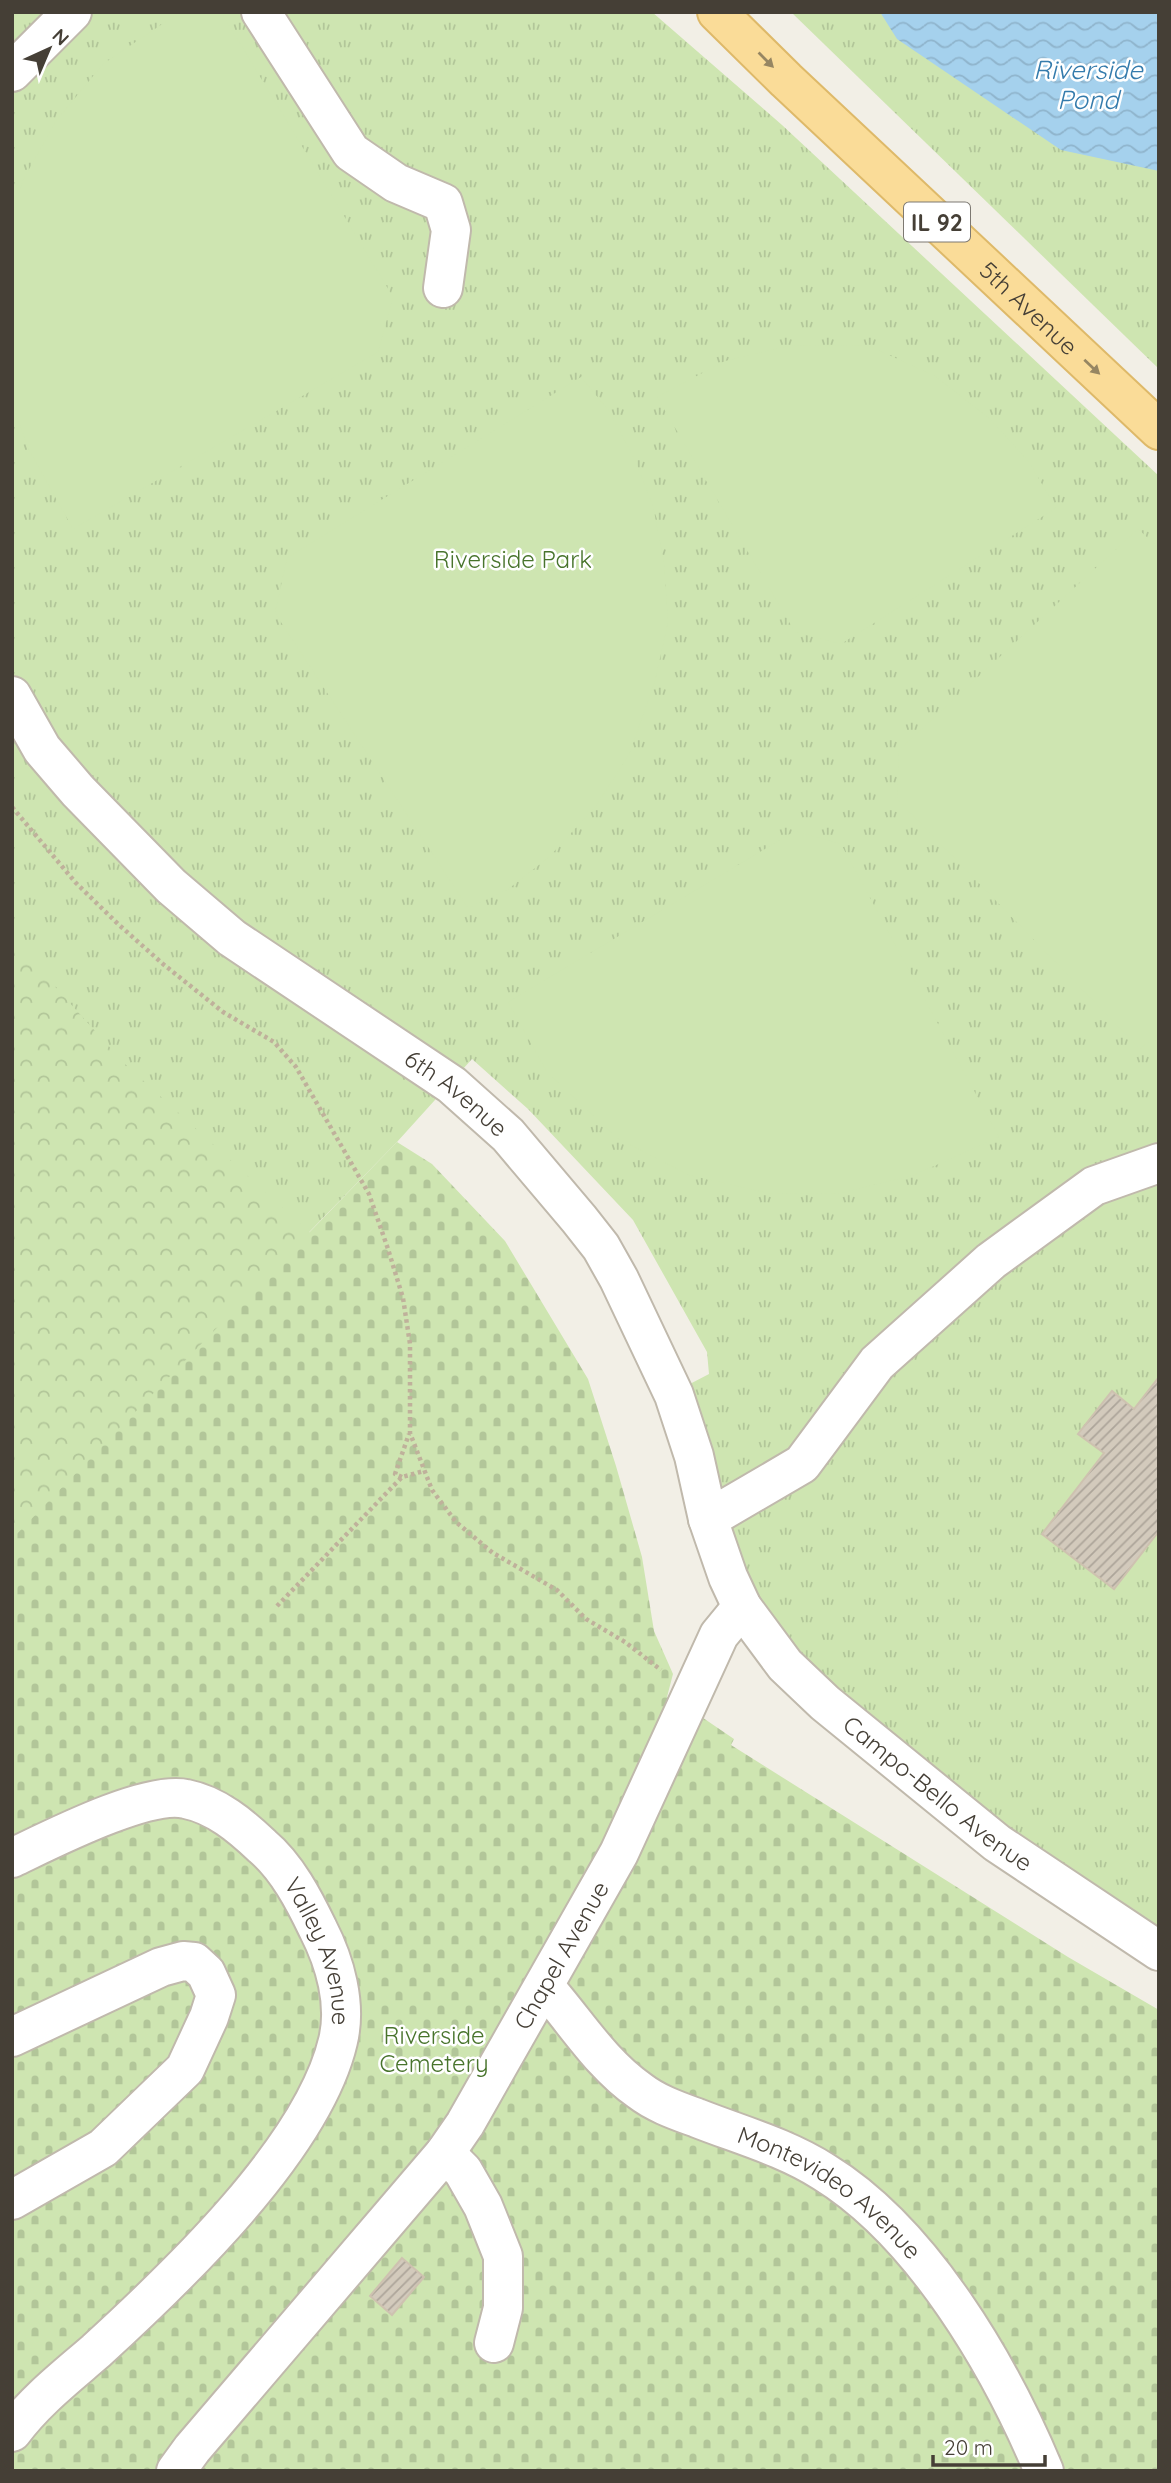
<svg xmlns="http://www.w3.org/2000/svg" width="1171" height="2483" viewBox="0 0 1171 2483" font-family="Quicksand,sans-serif">
  <defs>
    <pattern id="grass-tufts" width="24" height="20" patternUnits="userSpaceOnUse" patternTransform="scale(1.75)"><rect width="24" height="20" fill="#cee5b1"/><path d="M3 7l-1-3M5 7V3M7 7l1-3M15 17l-1-3M17 17v-4M19 17l1-3" fill="none" stroke="#b2c699"/></pattern>
    <pattern id="forest-crowns" width="20" height="18" patternUnits="userSpaceOnUse" patternTransform="scale(1.75)"><rect width="20" height="18" fill="#cee5b1"/><path d="M2 6a3 3 0 1 1 6 0M12 15a3 3 0 1 1 6 0" fill="none" stroke="#b2c699"/></pattern>
    <pattern id="cemetery-stones" width="16" height="16" patternUnits="userSpaceOnUse" patternTransform="scale(1.75)"><rect width="16" height="16" fill="#cee5b1"/><path d="M2 7V4a2 2 0 0 1 4 0v3zM10 15v-3a2 2 0 0 1 4 0v3z" fill="#b2c699"/></pattern>
    <pattern id="water-waves" width="16" height="10" patternUnits="userSpaceOnUse" patternTransform="scale(1.75)"><rect width="16" height="10" fill="#a5d1ed"/><path d="M0 5q4-4 8 0t8 0" fill="none" stroke="#8fb4cc"/></pattern>
    <pattern id="building-hatch" width="6" height="6" patternUnits="userSpaceOnUse" patternTransform="scale(1.75)"><rect width="6" height="6" fill="#d3cabc"/><path d="M-1 1l2-2M0 6l6-6M5 7l2-2" fill="none" stroke="#ada59a"/></pattern>
  </defs>
  <rect width="100%" height="100%" fill="#f2efe6"/>
  <g fill="url(#grass-tufts)">
    <polygon points="12,12 652,12 782,125 1159,476 1159,1939 1079,1887 868,1719 776,1633 746,1576 686,1386 709,1374 707,1352 633,1220 528,1109 472,1059 397,1142 282,1260 12,992"/>
    <polygon points="791,12 1159,12 1159,369"/>
  </g>
  <polygon fill="url(#forest-crowns)" points="12,939 124,1063 330,1251 12,1611"/>
  <polygon fill="url(#cemetery-stones)" points="397,1142 432,1164 505,1241 588,1379 616,1466 642,1557 654,1631 673,1674 667,1697 687,1707 734,1739 731,1745 1068,1957 1159,2010 1159,2471 12,2471 12,1539"/>
  <g fill="#cee5b1">
    <polygon points="180,12 221,12 393,297 378,352 73,529 28,448 12,402 12,217 23,180 56,121 103,64"/>
    <polygon points="793,345 869,346 935,376 990,419 1029,462 1056,508 841,644 795,632 657,397 725,361"/>
    <polygon points="581,377 609,411 635,460 653,506 664,563 668,622 655,681 629,755 595,807 549,857 507,890 468,908 275,613 287,558"/>
    <polygon points="1138,529 1159,548 1159,1033 1140,1049 897,799 899,750"/>
    <polygon points="795,831 841,844 999,1137 914,1175 837,1194 767,1193 689,1175 617,1138 547,1072 508,1002"/>
  </g>
  <polygon fill="url(#water-waves)" points="880,12 1159,12 1159,171 1061,150 897,39"/>
  <g fill="url(#building-hatch)" stroke="#cec2b0" stroke-width="2">
    <polygon points="1159,1377 1159,1531 1114,1589 1042,1534 1104,1453 1078,1434 1112,1391 1134,1409"/>
    <polygon points="402,2258 424,2277 392,2315 370,2296"/>
  </g>
  <g fill="none" stroke-linecap="round" stroke-linejoin="round">
    <g stroke="#c0b9ac" stroke-width="42">
      <g id="minor">
        <polyline points="261,12 351,152 396,183 443,203 451,230 443,288"/>
        <polyline points="12,72 72,12"/>
        <path id="s1" d="M12 696 42 749 78 791 171 886 232 938 452 1085 508 1135 579 1219 601 1247 619 1279 674 1395 694 1456 708 1519 728 1577 742 1607 785 1665 825 1703 997 1843 1159 1951"/>
        <polyline points="708,1519 802,1464 877,1363 991,1261 1094,1186 1159,1163"/>
        <path id="s2" d="M12 1858C50 1840 147 1790 186 1799 216 1805 241 1826 262 1846 287 1867 304 1900 318 1929 335 1962 347 2004 338 2041 313 2148 176 2278 96 2351 66 2377 36 2400 12 2432"/>
        <path id="s3" d="M544 1986C576 2022 600 2063 640 2091 657 2104 678 2111 697 2118 740 2135 785 2147 824 2172 923 2233 1000 2366 1044 2471"/>
        <polyline points="12,2037 161,1967 183,1961 194,1962 206,1973 216,1995 209,2017 185,2069 103,2148 12,2200"/>
        <polyline points="445,2153 463,2171 483,2206 503,2256 503,2308 494,2343"/>
        <path id="s4" d="M176 2471 192 2449 445 2153 465 2124 619 1853 719 1635 742 1607"/>
      </g>
    </g>
    <g stroke="#deb969" stroke-width="42">
      <g id="major">
        <path id="s5" d="M717 12 786 80 1159 430"/>
      </g>
    </g>
    <g stroke="#bfb19b" stroke-width="4.5" stroke-dasharray="3.5 3.5" stroke-linecap="butt">
      <polyline points="12,807 76,883 118,924 163,964 223,1012 274,1042 296,1067 369,1194 388,1249 403,1298 410,1344 410,1433 432,1490 456,1522 493,1553 557,1590 586,1619 625,1642 661,1670"/>
      <polyline points="402,1477 395,1474 409,1434"/>
      <polyline points="277,1606 402,1477 424,1471"/>
    </g>
    <use href="#minor" stroke="#fff" stroke-width="38"/>
    <use href="#major" stroke="#fadc98" stroke-width="38"/>
  </g>
  <defs><path id="oneway-solid" d="M-6-.8H1V-3.2L6.5 0L1 3.2V.8H-6Z" transform="scale(1.75)"/></defs>
  <g fill="#968662">
    <use href="#oneway-solid" transform="translate(766 60) rotate(45)"/>
    <use href="#oneway-solid" transform="translate(1092 367) rotate(43)"/>
  </g>
  <g text-anchor="middle" dominant-baseline="central" stroke-width="5" stroke-linejoin="round" paint-order="stroke">
    <rect fill="#fff" stroke="#7d7972" stroke-width="2" x="904" y="202.5" width="66" height="39" rx="5"/>
    <g font-size="23" font-weight="bold" fill="#453f36">
      <text x="937" y="222">IL 92</text>
    </g>
    <g font-size="24" fill="#453f36" stroke="#fff">
      <text stroke="none"><textPath href="#s5" startOffset="430">5th Avenue</textPath></text>
      <text stroke="none"><textPath href="#s1" startOffset="602">6th Avenue</textPath></text>
      <text stroke="none"><textPath href="#s1" startOffset="1475">Campo-Bello Avenue</textPath></text>
      <text stroke="none"><textPath href="#s2" startOffset="399">Valley Avenue</textPath></text>
      <text stroke="none"><textPath href="#s4" startOffset="646">Chapel Avenue</textPath></text>
      <text stroke="none"><textPath href="#s3" startOffset="360">Montevideo Avenue</textPath></text>
    </g>
    <g font-size="24" fill="#48742c" stroke="#fff">
      <text x="513" y="559">Riverside Park</text>
      <text x="434" y="2035">Riverside<tspan x="434" dy="28">Cemetery</tspan></text>
    </g>
    <g font-size="26" font-style="italic" fill="#347bac" stroke="#fff">
      <text x="1088" y="69">Riverside<tspan x="1088" dy="30">Pond</tspan></text>
    </g>
  </g>
  <rect width="1171" height="2483" fill="none" stroke="#453f36" stroke-width="28"/>
  <g transform="translate(49 49) rotate(44)" stroke="#ffffff" stroke-width="5" paint-order="stroke">
  <path d="M0-5L12 26L0 18L-12 26Z" fill="#453f36"/>
  <text y="-10" font-size="19" font-weight="bold" text-anchor="middle" fill="#453f36">N</text>
  </g>
  <path d="M933 2455v10h112v-10" fill="none" stroke="#453f36" stroke-width="3.5"/>
  <text x="944" y="2455" font-size="21" fill="#453f36" stroke="#ffffff" stroke-width="5" paint-order="stroke">20 m</text>
</svg>
